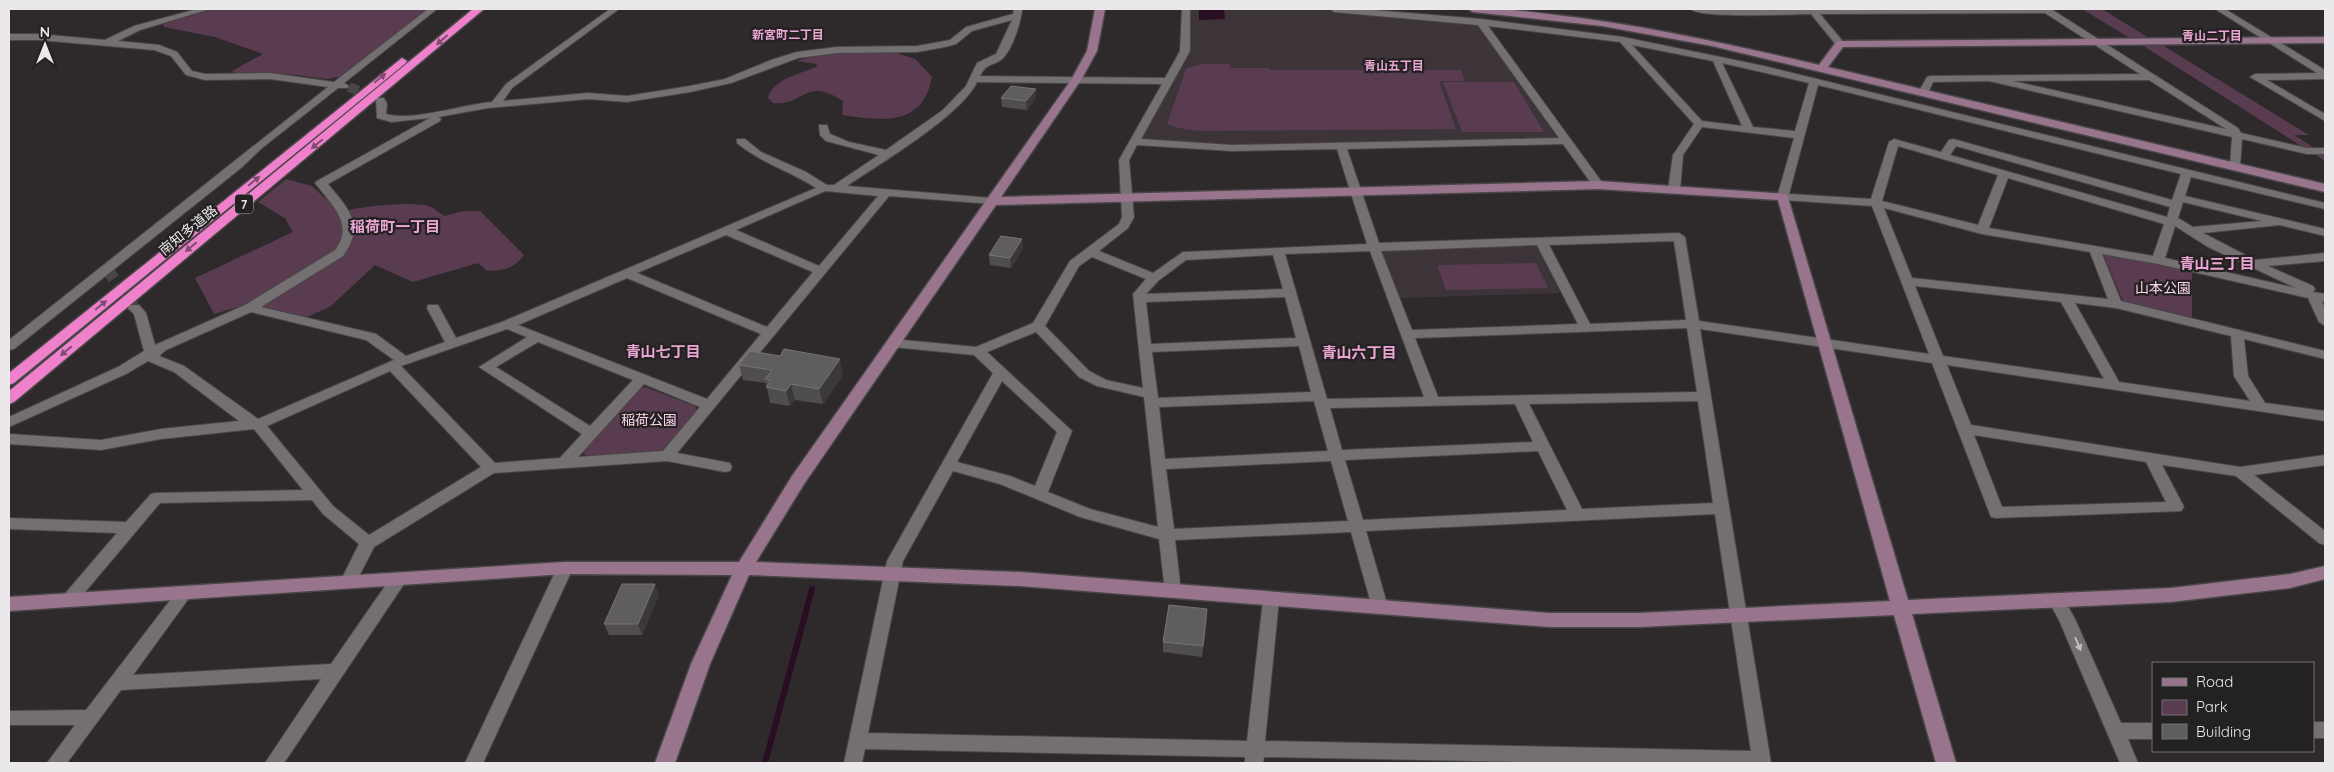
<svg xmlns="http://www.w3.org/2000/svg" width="2334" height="772" viewBox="0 0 2334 772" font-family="Quicksand,'Noto Sans JP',sans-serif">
  <rect width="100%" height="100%" fill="#2e2a2c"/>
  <g fill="#3d343a">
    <polygon points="1191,9 1313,9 1477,24 1557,138 1234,145 1142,138 1191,52"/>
    <polygon points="1532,244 1539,247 1560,293 1400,298 1381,253 1386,249"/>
  </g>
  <g fill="#593c4f">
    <polygon points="213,9 428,9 395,36 339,77 326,79 288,74 238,74 232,71 263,54 215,37 164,27 163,24"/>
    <polygon points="2082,9 2102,9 2149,38 2128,37"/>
    <polygon points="2142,45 2162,45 2309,135 2294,135 2325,155 2325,161"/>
    <path d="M893 52 915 59 932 77C923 127 882 121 842 115L843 101C804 76 806 106 773 103L768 98C772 79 800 74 816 67L817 64 797 61C827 49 861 52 893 52Z"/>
    <polygon points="1201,64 1230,64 1230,68 1269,68 1270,70 1461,70 1465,81 1439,81 1456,129 1199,131 1178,128 1167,124 1186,69"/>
    <polygon points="1443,82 1514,82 1544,132 1462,132"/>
    <path d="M286 179 312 186 340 212C356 207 417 200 431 207 435 209 440 213 444 216L464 211H480L524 255C515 268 503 271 487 271L478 263 413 282 375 265 331 306 305 318 248 304 214 314 195 278 293 232 285 218 258 202Z"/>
    <polygon points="2109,254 2192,271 2192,318 2127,303 2122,299 2104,256"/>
    <polygon points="1536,263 1548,288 1446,290 1437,265"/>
    <polygon points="645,387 695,406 697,411 665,448 658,452 587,456 581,451 639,388"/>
  </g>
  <polygon fill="#290d21" points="1199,9 1224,9 1225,19 1199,20"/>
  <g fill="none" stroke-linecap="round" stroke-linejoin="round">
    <polyline stroke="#290d21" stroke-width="6" points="765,763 812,589"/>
    <polyline stroke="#4a4648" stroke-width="10" stroke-dasharray="10 5" stroke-linecap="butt" points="349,87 380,100"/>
    <polyline stroke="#4a4648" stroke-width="12" stroke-dasharray="12 6" stroke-linecap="butt" points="107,269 134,308"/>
    <g stroke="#494648" stroke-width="2">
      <g id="street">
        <polygon points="197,9 210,9 140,30 118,41 159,45 177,52 192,71 205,74 270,73 334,82 428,9 437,9 344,83 349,86 347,88 338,88 262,148 241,168 14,349 9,350 9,340 328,87 270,79 205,80 186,75 171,56 154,50 39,40 9,40 9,34 39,34 105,40 134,26"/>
        <path d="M610 9H619L512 88 503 101 588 93 627 96 690 86 725 79 771 60 797 52 837 47 917 46 945 41 950 40 966 27 1013 14 1014 9H1022C1021 22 1013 47 1004 57 995 67 987 61 980 76L1165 78 1180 51 1182 9H1190V51L1141 139 1232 145 1559 138 1478 25 1334 12 1330 9H1361L1481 19 1623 37 1764 66 2325 203V209L2191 177 2185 196 2325 229V236L2280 225 2203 233 2255 260 2325 253V261L2268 266 2313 286 2315 289 2313 292 2325 294V302L2322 301 2325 309V326L2319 322 2308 298 2158 264 2102 254 2121 301 2325 351V359L2244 339 2248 376 2265 403 2325 411V421L1947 365 1971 425 2240 467 2325 455V465L2254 475 2325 531V545L2319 543 2236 476 2162 465 2184 507 2181 511 1996 518 1991 517 1932 363 1700 329 1771 763H1579L1264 757 1263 763H1245V757L865 749 862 763H844L887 561 993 373 974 355 893 347 886 343 893 339 976 347 1033 323 1070 261 1119 224 1122 217 1119 160 1162 84 977 82C962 115 879 164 847 186L992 198 998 201 992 204 889 196 677 453 730 463 732 467 730 471 725 472 667 461 494 473 374 547 354 586 348 588 342 586 340 582 359 544 323 514 312 500 160 503 75 604 69 606 63 604 61 600 63 596 117 533 9 529V518L126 522 151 494 156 493 303 490 254 429 161 439 101 450 9 444V434L101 440 161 429 239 421 174 372 148 361 128 373 9 427V417L118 367 144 351 134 314 128 308 129 305H139L146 313 155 345 245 305 335 250C355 224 331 204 315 183L317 181 430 118 391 122 377 118 376 98H384L387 104 386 114C412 122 464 104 492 102L506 84ZM1012 20 996 54 977 63 966 86 943 110 886 150 849 142 830 134 827 125H819L820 135 826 141 879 155 834 185H827L806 172 761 152 745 139H737V143C761 163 790 171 816 188L502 322 456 338 438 305H428L427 308 445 342 406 356 376 334 261 307 343 256C366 224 348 209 328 184L440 121 441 119 438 117 488 108 588 99 627 102 690 92 731 83 798 58 837 53 917 52 945 47 956 44 972 31ZM1488 26 1620 42 1694 124 1673 155 1668 190 1670 192 1674 193 1680 190 1683 155 1702 127 1794 138 1777 197 1783 200 1872 206 1929 354 1699 321 1685 237 1679 233 1379 243 1347 149 1563 144 1594 187H1602L1604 185ZM1632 45 1713 61 1742 126 1702 121ZM1722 63 1809 83 1795 131 1753 127ZM1818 85 2181 174 2172 200 1953 139 1949 140 1941 152 1894 139 1889 142 1871 199 1789 194ZM1137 145 1232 151 1337 149 1367 244 1183 252 1153 273 1099 251 1128 228 1134 217 1129 160ZM1898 146 1998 175 1978 225 1882 201ZM1956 146 2170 207 2167 217 1950 155ZM2008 178 2164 224 2153 256 1989 228ZM825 191 878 196 819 266 736 230ZM2183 202 2262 221 2193 227 2178 218ZM1884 208 1982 234 2090 252 2108 299 1912 278ZM2175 226 2208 247 2296 288 2165 258ZM726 235 813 272 767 327 637 273ZM1674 241 1686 320 1590 324 1549 245ZM1537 245 1578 324 1412 330 1381 251ZM1370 251 1424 397 1327 399 1285 254ZM1273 255 1283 289 1146 294 1158 281 1186 260ZM1092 257 1146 279 1133 294 1143 388 1106 380 1089 371 1045 326 1079 266ZM627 278 761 334 707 399 518 325ZM1915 286 2061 302 2104 379 1943 356ZM1285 297 1296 338 1151 344 1146 302ZM2075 303 2116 308 2231 336 2234 376 2250 401 2119 382ZM251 312 366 340 394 360 258 419 184 366 159 356 166 350ZM1687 328 1697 392 1438 397 1415 338ZM507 329 527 337 479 367 582 434 560 458 495 463 401 366ZM1036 332 1079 377 1097 386 1144 397 1158 527 1090 509 1048 492 1072 431 987 352ZM538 342 633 380 590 426 496 367ZM1299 346 1311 392 1158 398 1152 352ZM390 371 481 467 369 535 333 506 267 426ZM1002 381 1057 432 1035 486 1010 476 957 462ZM644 384 700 407 663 451 578 457ZM1314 401 1328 451 1165 459 1159 407ZM1698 401 1713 503 1582 509 1529 404ZM1515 404 1533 442 1342 450 1330 408ZM1974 435 2146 462 2166 502 2002 507ZM1538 451 1567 510 1363 520 1345 460ZM1331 461 1348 521 1174 529 1166 469ZM953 471 1000 484 1080 517 1159 539 1165 591 1167 595 1173 597 1179 595 1181 591 1175 540 1351 532 1372 607 1374 611 1380 613 1386 611 1388 607 1366 531 1715 514 1751 751 1265 741 1279 600 1277 596 1271 594 1265 596 1263 600 1247 741 868 733 903 561Z"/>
        <path d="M1691 9H2051L2238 128 2241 133 2307 148H2325V154H2307L2242 139 2240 167 2235 170 2230 167 2232 137 1989 81 1933 82 1927 95 1923 96 1918 93 1927 77 1930 76 2140 74 2045 13 1820 14 1845 44 1840 47 1837 46 1811 14C1791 14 1701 19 1691 9ZM2149 80 2226 129 2013 81Z"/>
        <polygon points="2215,9 2225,9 2325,70 2325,79 2267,80 2325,114 2325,121 2250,77 2255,74 2317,73"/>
        <polygon points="565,562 571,564 573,568 483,763 465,763 557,568 559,564"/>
        <polygon points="398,574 404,576 406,580 404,584 284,763 265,763 321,679 121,690 67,763 47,763 75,725 9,725 9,711 86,710 178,590 184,588 190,590 192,594 133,675 331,664 392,576"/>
        <polygon points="2056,594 2062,596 2075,619 2121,723 2153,723 2153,739 2128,739 2138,763 2120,763 2059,620 2048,600 2050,596"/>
        <rect x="2313" y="722" width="12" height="16"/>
      </g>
    </g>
    <g stroke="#494648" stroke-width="3">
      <g id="secondary">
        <path d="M1095 9H1105L1097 51 1081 80 1001 197 1598 181 1787 194 1908 600 2171 588 2290 574 2325 566V579L2290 588 2171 602 1912 614 1956 763H1936L1894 615 1639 627H1549L1020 586 749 575 710 664 675 763H655L691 664 732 575 565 574 9 611V597L565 562H739L792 476 1071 80 1087 51ZM1598 189 1778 200 1890 601 1639 613H1549L1020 572 756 562 804 484 996 205Z"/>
        <path d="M1468 9C1497 7 1527 12 1556 15 1645 25 1732 45 1819 65L1836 42 1840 41 2325 37V43L1843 47 1828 67 2325 184V192L1712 46 1602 26 1473 12Z"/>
      </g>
    </g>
    <g stroke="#494648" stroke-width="3">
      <g id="highway">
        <polygon points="473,9 484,9 14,402 9,404 9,391"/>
        <polygon points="402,58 407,61 406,63 14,383 9,385 9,373"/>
      </g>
    </g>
    <use href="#street" fill="#747072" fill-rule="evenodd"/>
    <use href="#secondary" fill="#99758d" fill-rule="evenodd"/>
    <use href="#highway" fill="#ef80cc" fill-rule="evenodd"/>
  </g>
  <g fill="#504d4f">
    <polygon points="1001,98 1036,98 1027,110 1002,107"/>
    <polygon points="1022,239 1023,248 1011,268 990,265 989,255"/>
    <polygon points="739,365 843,375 823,404 795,400 790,406 770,403 766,383 743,380"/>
    <polygon points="659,595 642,635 609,635 604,624"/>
    <polygon points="1207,609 1207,620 1202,657 1163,652 1163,642"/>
  </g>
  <g fill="#3b383a">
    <polygon points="1036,89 1036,98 1027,110 1026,101"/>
    <polygon points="1022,239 1023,248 1011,268 1010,258"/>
    <polygon points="840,359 843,375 823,404 819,389"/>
    <polygon points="791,384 795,400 790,406 786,391"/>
    <polygon points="655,584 659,595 642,635 638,624"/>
    <polygon points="1207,609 1207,620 1202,657 1203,646"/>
  </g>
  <g fill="#605d5f" stroke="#767375">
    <polygon points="1011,86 1036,89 1026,101 1001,98"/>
    <polygon points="1001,236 1022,239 1010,258 989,255"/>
    <polygon points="784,349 840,359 819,389 791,384 786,391 766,387 771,381 765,379 772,370 739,365 750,351 780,356"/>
    <polygon points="622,584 655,584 638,624 604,624"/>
    <polygon points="1169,605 1207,609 1203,646 1163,642"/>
  </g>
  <defs><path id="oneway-solid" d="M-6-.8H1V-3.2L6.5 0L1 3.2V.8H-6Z" transform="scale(1.25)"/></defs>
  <g fill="#7f4c6f">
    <use href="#oneway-solid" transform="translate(442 40) rotate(139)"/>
    <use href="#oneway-solid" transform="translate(380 78) rotate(-39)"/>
    <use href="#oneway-solid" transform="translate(317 144) rotate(140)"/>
    <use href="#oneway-solid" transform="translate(254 181) rotate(-39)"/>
    <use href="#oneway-solid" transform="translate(191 247) rotate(141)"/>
    <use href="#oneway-solid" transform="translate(101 305) rotate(-39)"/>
    <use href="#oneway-solid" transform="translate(66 351) rotate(140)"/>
  </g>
  <use fill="#c1bec0" href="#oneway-solid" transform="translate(2078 644) rotate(67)"/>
  <g text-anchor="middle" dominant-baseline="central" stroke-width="4.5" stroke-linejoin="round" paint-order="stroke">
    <g font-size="12" font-weight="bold" fill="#eaa5d2" stroke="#242123">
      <text x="788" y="34">新宮町二丁目</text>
      <text x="2212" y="35">青山二丁目</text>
      <text x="1394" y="65">青山五丁目</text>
    </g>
    <rect fill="#242123" stroke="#afacae" stroke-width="1" x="235" y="194.5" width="18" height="19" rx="4"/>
    <g font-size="12" font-weight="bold" fill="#eae8ea">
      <text x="244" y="204">7</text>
    </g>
    <g font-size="14" fill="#eae8ea" stroke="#242123">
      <text transform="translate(188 230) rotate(-39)">南知多道路</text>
    </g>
    <g font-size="14" fill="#fad4ec" stroke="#242123">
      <text x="2163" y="288">山本公園</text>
      <text x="649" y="420">稲荷公園</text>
    </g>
    <g font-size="15" font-weight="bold" fill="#eaa5d2" stroke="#242123">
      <text x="395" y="226">稲荷町一丁目</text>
      <text x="2217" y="263">青山三丁目</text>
      <text x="663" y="351">青山七丁目</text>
      <text x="1359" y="352">青山六丁目</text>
    </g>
  </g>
  <rect width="2334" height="772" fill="none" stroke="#eae8ea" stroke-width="20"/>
  <rect x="2152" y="662" width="162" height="90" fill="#242123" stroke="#737173"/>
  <rect x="2162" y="678" width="25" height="8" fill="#99758d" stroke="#737173"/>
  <text x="2196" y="687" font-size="15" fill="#eae8ea">Road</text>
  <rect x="2162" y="700" width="25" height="15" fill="#593c4f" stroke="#737173"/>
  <text x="2196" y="712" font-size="15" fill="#eae8ea">Park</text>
  <rect x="2162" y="724" width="25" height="15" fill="#605d5f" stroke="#737173"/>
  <text x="2196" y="737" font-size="15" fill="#eae8ea">Building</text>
  <g transform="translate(45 45)" stroke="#242123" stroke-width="4" paint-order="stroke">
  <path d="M0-4L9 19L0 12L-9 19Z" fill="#eae8ea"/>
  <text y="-8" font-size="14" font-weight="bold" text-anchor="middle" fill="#eae8ea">N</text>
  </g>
</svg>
